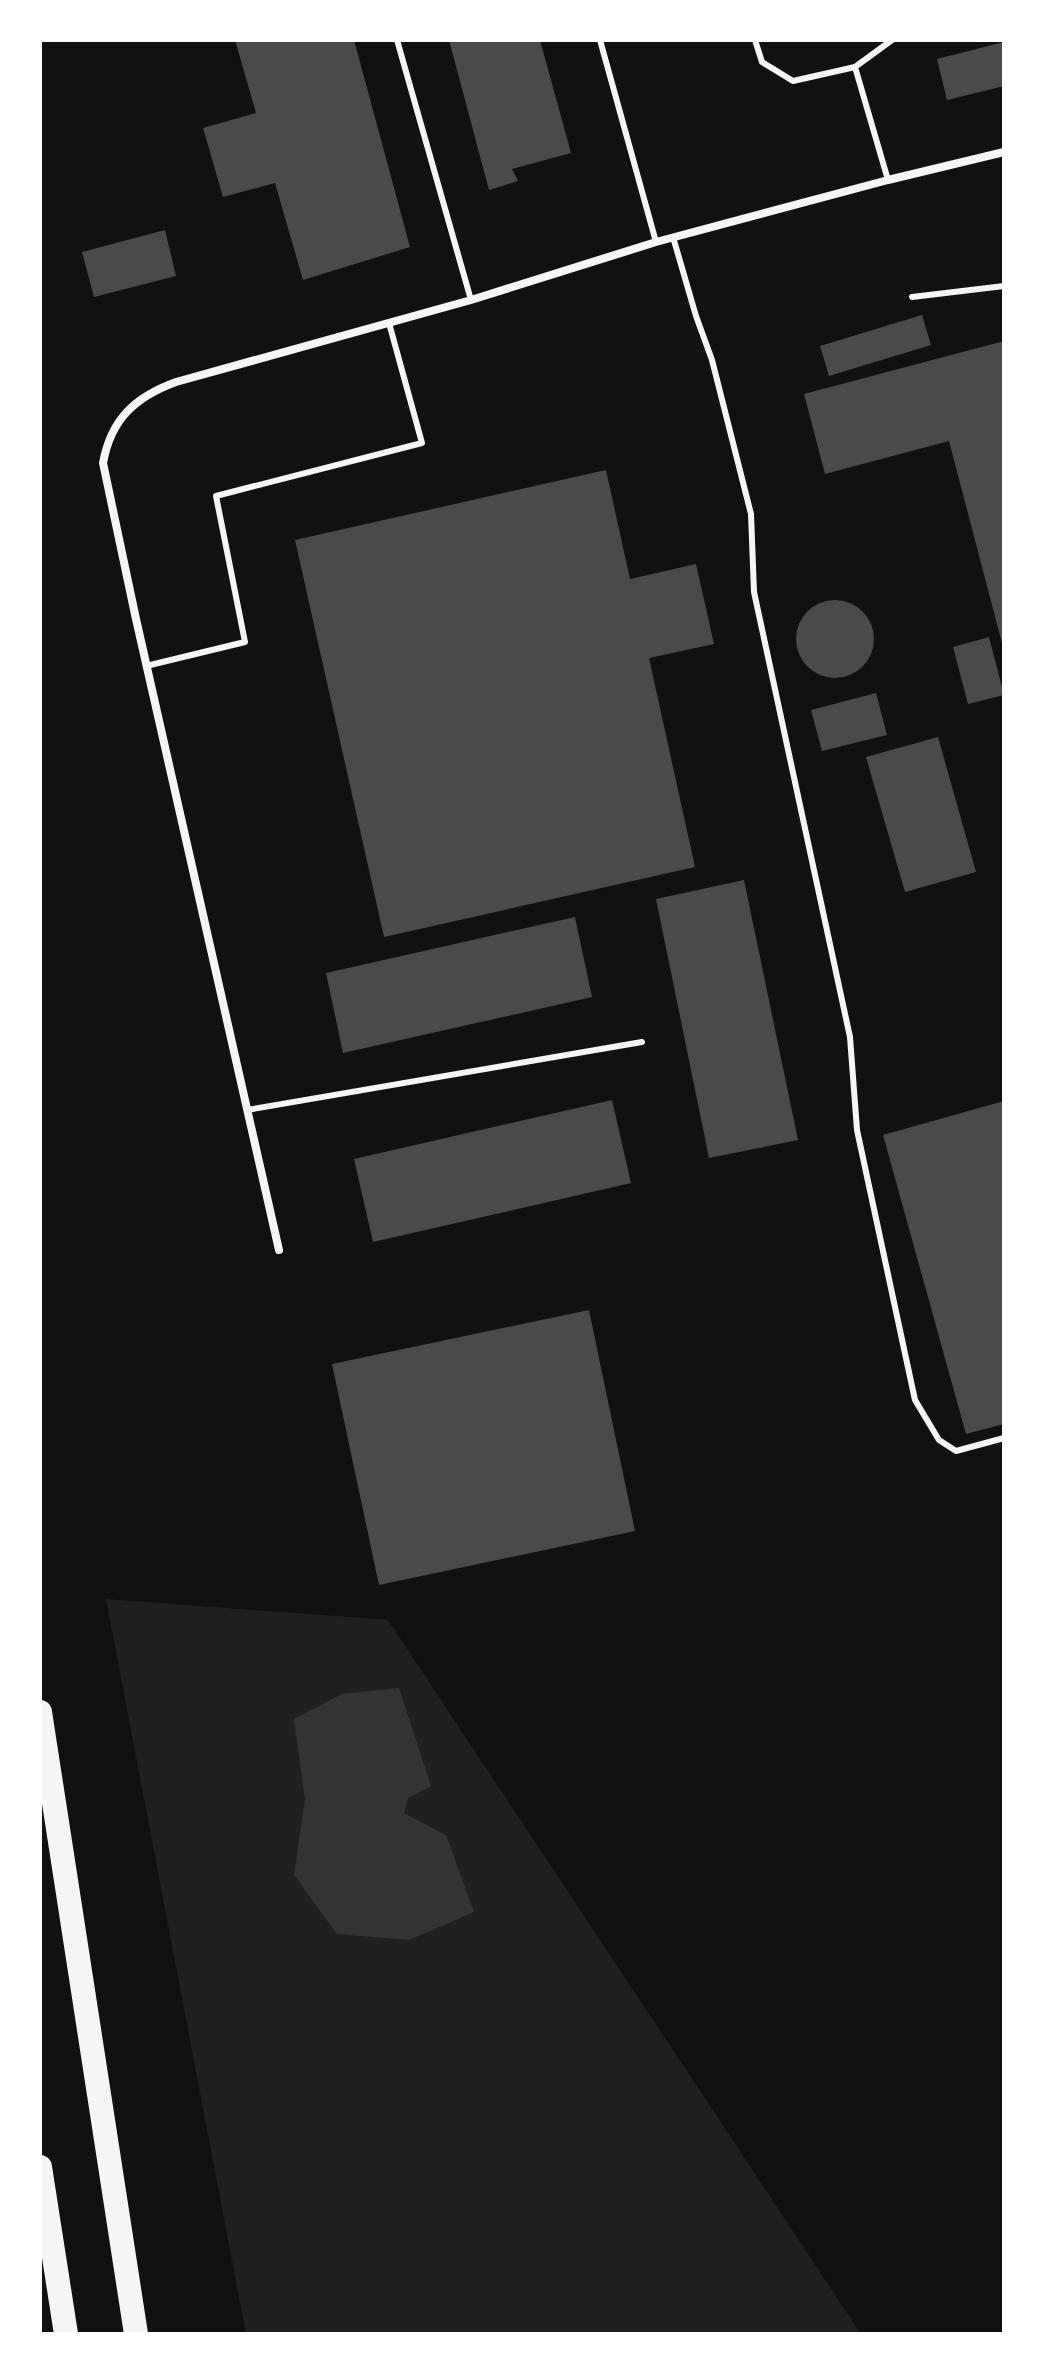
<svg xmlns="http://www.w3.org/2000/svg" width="1044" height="2374" viewBox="0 0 1044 2374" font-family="'Titillium Web',sans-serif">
  <rect width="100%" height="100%" fill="#111"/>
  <polygon fill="#202020" points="106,1599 388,1620 861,2334 246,2334"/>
  <polygon fill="#333" points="399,1688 431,1786 408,1798 404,1813 446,1835 474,1912 409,1940 337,1934 294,1875 305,1798 294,1719 342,1694"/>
  <g fill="#4a4a4a">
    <polygon points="235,40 354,40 410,247 303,280 275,183 223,197 203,128 256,113"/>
    <polygon points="449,40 540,40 571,153 512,169 518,181 489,190"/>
    <polygon points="1004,42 1004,86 947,100 937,59"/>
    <polygon points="165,230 176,276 94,297 82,252"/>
    <polygon points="922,315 931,345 829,376 820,346"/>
    <polygon points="1004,341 1004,647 1003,647 949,441 825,474 804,394"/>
    <polygon points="606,470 630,579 696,564 714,644 649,658 695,867 384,937 295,540"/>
    <circle cx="835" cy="639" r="39"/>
    <polygon points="989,637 1004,695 968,704 953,647"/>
    <polygon points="876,693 887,735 822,751 811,710"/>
    <polygon points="938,737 976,872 905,892 866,757"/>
    <polygon points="744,880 798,1140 709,1158 656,899"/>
    <polygon points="575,917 592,997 343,1053 326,973"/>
    <polygon points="612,1100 631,1183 373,1242 354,1159"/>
    <polygon points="1004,1101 1004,1424 966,1434 883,1135"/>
    <polygon points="589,1310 635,1531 379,1585 332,1364"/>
  </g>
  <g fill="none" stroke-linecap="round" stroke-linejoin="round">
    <g stroke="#f5f5f5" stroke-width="6">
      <polyline points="397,40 471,300"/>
      <polyline points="600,40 656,242"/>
      <polyline points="755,40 762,62 793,81 855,67"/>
      <polyline points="888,180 855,67 892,40"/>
      <polyline points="673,237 696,316 712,360 751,514 754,592 850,1037 857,1130 915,1400 939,1440 956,1451 1004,1438"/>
      <polyline points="912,297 1004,286"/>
      <polyline points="146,666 245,642 216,496 422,443 389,323"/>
      <polyline points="247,1110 642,1042"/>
    </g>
    <path stroke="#f5f5f5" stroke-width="8" d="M279 1250 136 619 103 463C111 419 135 397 176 382L471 300 656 242 888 180 1004 152"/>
    <g stroke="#f5f5f5" stroke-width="24">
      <polyline points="40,1712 136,2334"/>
      <polyline points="40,2167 66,2334"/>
    </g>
  </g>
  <rect width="1044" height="2374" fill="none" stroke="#ffffff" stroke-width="84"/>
</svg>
